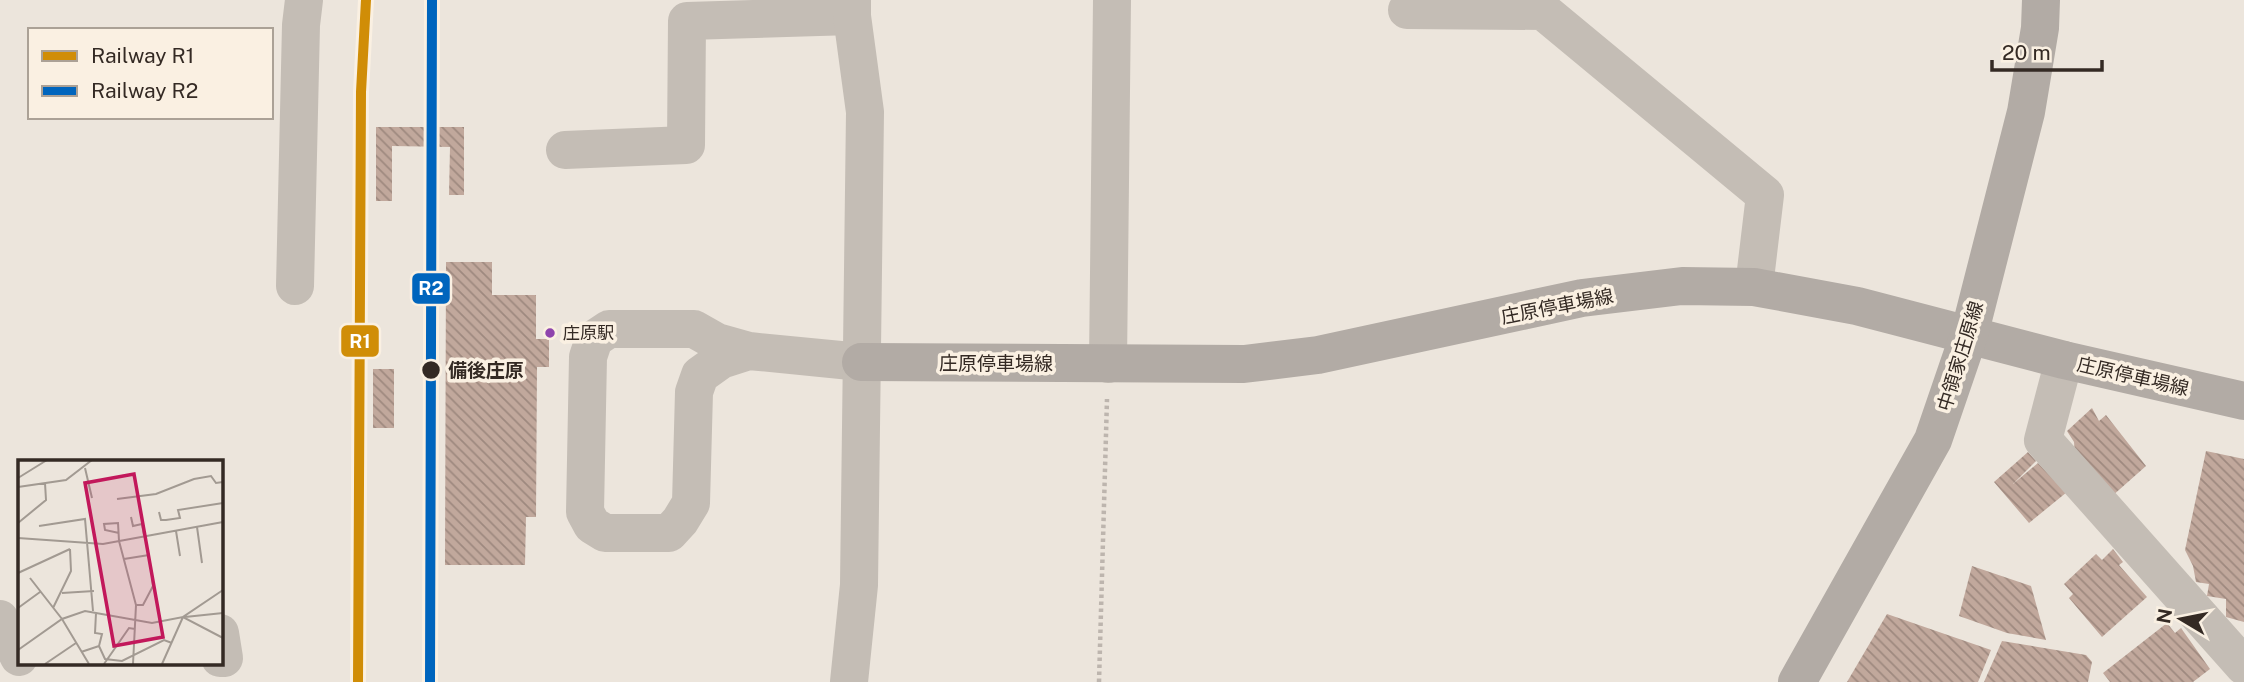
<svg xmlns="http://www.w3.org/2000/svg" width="2244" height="682" viewBox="0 0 2244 682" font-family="'Public Sans','Noto Sans JP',sans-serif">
  <defs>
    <pattern id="building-back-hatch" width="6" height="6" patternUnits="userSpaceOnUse" patternTransform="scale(1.75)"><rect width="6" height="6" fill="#c1a89c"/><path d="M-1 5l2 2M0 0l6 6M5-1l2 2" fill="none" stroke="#9e897f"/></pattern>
  </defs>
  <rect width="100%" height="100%" fill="#ece5dc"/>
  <g fill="url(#building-back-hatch)">
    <polygon points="376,127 464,127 464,195 449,195 450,147 392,146 392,201 376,201"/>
    <polygon points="446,262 492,262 492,295 536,295 536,339 549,339 549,367 537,367 536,517 526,517 525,565 445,565"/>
    <rect x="373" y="369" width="21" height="59"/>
    <polygon points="2092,408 2099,421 2106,415 2146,466 2111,497 2075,454 2074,442 2067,431"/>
    <polygon points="2206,451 2244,459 2244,622 2226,617 2226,599 2207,596 2209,584 2196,582 2193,566 2185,550"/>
    <polygon points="2028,452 2036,461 2013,484 2038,463 2067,492 2029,523 1994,482"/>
    <polygon points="2113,549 2123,562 2119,565 2147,597 2102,637 2069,598 2073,594 2064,584 2096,554 2102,560"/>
    <polygon points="1972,566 2031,586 2046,640 2007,633 1959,616"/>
    <polygon points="1887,614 1991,650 1978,682 1847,682"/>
    <polygon points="2167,623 2175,633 2181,628 2210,669 2193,682 2110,682 2103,673"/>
    <polygon points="2002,641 2086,655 2092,662 2088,682 1984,682"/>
  </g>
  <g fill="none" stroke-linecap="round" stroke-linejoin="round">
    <polyline stroke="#bdb5ae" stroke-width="4.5" stroke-dasharray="3.5 3.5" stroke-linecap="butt" points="1099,682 1107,399"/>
    <g stroke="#c4bdb5" stroke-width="38">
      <polyline points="1407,10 1543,11 1765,195 1754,287"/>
      <polyline points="565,150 686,145 687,21 852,16"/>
      <polyline points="295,286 301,25 304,0"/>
      <polyline points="749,351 721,360 700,375 694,392 691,503 680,521 669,533 605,533 592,525 585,512 588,357 594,339 609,329 694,329 717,342 749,351 861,362"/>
      <polyline points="2064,360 2043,440 2244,666"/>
      <polyline points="1108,364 1112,0"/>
      <polyline points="0,619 19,657"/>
      <polyline points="220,633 224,658 220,658"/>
      <polyline points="849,682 859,585 865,112 852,16 852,0"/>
    </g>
    <g stroke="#b2aba5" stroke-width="38">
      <polyline points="861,362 1244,364 1318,355 1582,298 1682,286 1754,287 1857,306 2064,360 2244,401"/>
      <polyline points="1797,682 1933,440 1969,335 2026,112 2040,28 2041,0"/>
    </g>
    <g stroke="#faf0e2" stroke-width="16">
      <polyline id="rail-1" points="358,682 361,92 366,0"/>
    </g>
    <g stroke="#faf0e2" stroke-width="16">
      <polyline id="rail-2" points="430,682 432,0"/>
    </g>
    <use href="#rail-1" stroke="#d08d07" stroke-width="10"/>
    <use href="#rail-2" stroke="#0065bd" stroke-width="10"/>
  </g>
  <circle fill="#8e44ad" stroke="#faf0e2" stroke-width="2.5" cx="550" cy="333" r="6"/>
  <circle fill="#342a24" stroke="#faf0e2" stroke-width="2.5" cx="431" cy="370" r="10"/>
  <g text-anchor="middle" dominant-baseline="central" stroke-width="7" stroke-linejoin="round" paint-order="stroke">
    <g font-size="17" fill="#342a24" stroke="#faf0e2" text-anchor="start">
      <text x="563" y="333">庄原駅</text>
    </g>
    <g font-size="19" fill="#342a24" stroke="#faf0e2">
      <text transform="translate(1557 306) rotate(-11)">庄原停車場線</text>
      <text transform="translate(1960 356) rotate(-73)">中領家庄原線</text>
      <text x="996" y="363">庄原停車場線</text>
      <text transform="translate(2133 376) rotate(13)">庄原停車場線</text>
    </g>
    <g font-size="19" font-weight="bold" fill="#342a24" stroke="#faf0e2" text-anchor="start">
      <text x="448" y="370">備後庄原</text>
    </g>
  </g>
  <g transform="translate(18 460)">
    <rect width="205" height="205" fill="#ece5dc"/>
    <path fill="none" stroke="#a29a92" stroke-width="2" d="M67 8 74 38M0 18 29 0M0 27 48 20 74 0M99 39 138 34 176 19 193 16 198 23 205 22M141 52 143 60H148L162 58 160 50 205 43M113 57 115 66 124 64 126 75M0 63 28 40 27 23M21 66 67 59 75 151M179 67 184 103M158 71 162 96M101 73 87 70 86 64 100 63 101 81M0 78 85 84 205 62M101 81 118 145 115 204M106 99 131 95M0 113 52 89M12 118 44 159 71 204M44 133 76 131M118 145H125L135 126 134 117M0 148 22 132M35 148 53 111 52 89M78 153 77 173 84 174 81 186M167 157 205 153M0 190 44 159 67 151 134 163 165 157 205 178M63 192 81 186 87 199 104 201 146 180 154 183M27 204 58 183M86 204 111 168 117 169M144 204 165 157 205 130"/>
    <path fill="#c2185b" fill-opacity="0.15" stroke="#c2185b" stroke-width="3.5" d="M116 14 145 177 96 186 67 23Z"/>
    <rect width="205" height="205" fill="none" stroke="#342a24" stroke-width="3.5"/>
  </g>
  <g stroke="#faf0e2" stroke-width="2.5">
    <rect x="411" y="272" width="40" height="33" rx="7" fill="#0065bd"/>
    <rect x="340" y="324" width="40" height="34" rx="7" fill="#d08d07"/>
  </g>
  <g font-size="19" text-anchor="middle" font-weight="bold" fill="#fff">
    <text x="431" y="295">R2</text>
    <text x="360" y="348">R1</text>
  </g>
  <rect x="28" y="28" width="245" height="91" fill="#faf0e2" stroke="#aba196" stroke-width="2"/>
  <rect x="42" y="51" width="35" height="10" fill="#d08d07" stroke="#aba196" stroke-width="2"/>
  <text x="91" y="63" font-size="21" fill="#342a24">Railway R1</text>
  <rect x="42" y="86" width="35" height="10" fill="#0065bd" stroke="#aba196" stroke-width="2"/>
  <text x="91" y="98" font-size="21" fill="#342a24">Railway R2</text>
  <g transform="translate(2181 619) rotate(280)" stroke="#faf0e2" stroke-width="5" paint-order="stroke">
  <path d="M0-5L12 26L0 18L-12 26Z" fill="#342a24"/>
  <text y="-10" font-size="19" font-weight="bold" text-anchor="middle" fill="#342a24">N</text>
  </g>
  <path d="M1992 60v10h110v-10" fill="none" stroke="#342a24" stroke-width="3.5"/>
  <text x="2002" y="60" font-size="21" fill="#342a24" stroke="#faf0e2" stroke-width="5" paint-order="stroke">20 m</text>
</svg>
